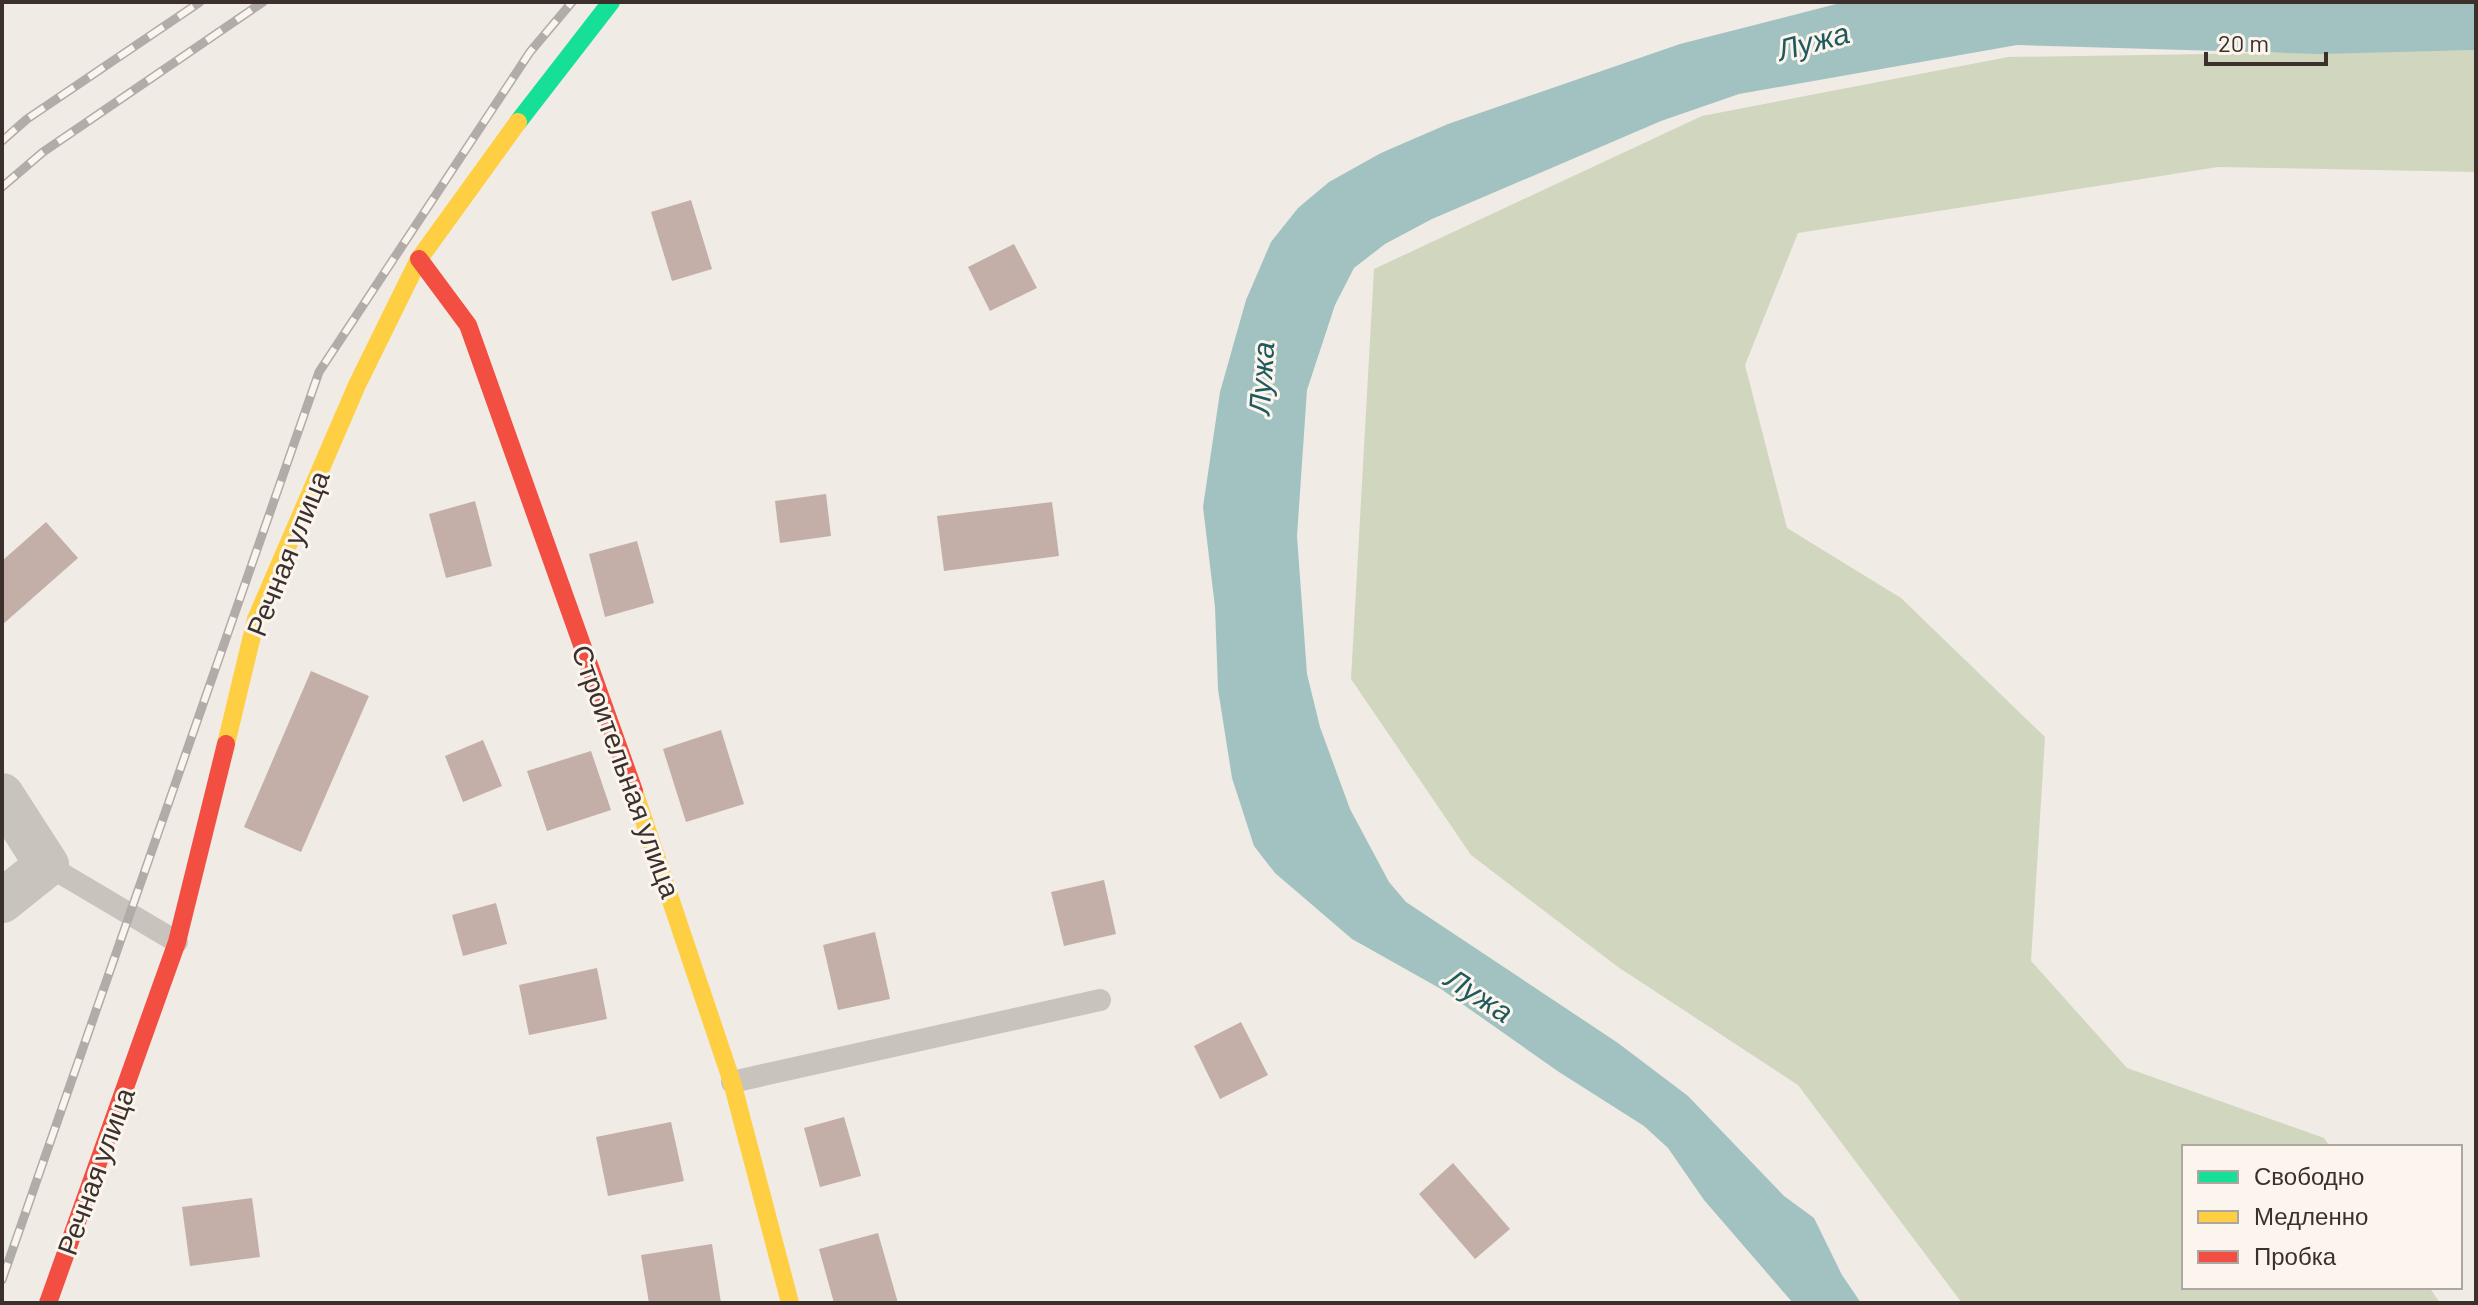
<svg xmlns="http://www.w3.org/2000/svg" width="2478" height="1305" viewBox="0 0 2478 1305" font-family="Barlow,sans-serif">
  <rect width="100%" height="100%" fill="#f0ebe5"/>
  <polygon fill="#d1d6bf" points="2476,50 2476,172 2218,167 1798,233 1745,365 1787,528 1901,598 2045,737 2031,961 2127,1068 2324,1138 2330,1147 2184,1147 2184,1287 2429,1287 2440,1303 1962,1303 1798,1085 1618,967 1471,855 1351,679 1374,269 1702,116 2008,57"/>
  <polygon fill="#a1c2c1" points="1844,2 2476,2 2476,50 2319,54 2017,45 1739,94 1661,121 1432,219 1385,244 1354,268 1335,305 1307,390 1297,536 1307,674 1320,727 1350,809 1389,882 1406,902 1618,1043 1688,1096 1784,1196 1814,1218 1842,1275 1861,1303 1793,1303 1704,1200 1668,1148 1644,1126 1559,1072 1441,989 1352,939 1275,873 1254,846 1232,778 1218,689 1215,607 1203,507 1220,392 1246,300 1271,242 1298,208 1329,182 1381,153 1448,124 1680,44"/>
  <g fill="#c3afa7">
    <polygon points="691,200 712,269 672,281 651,212"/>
    <polygon points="1014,244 1037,288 990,311 968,267"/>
    <polygon points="826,494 831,536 780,543 775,501"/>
    <polygon points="475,501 492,566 446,578 429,514"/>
    <polygon points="1052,502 1059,556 944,571 937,516"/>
    <polygon points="46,522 78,558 2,625 2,561"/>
    <polygon points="637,541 654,603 605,617 589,554"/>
    <polygon points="311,671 369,696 301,852 244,827"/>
    <polygon points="721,730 744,804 686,822 663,749"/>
    <polygon points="483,740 502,786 463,802 445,756"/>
    <polygon points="591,751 611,810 547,831 527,771"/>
    <polygon points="1104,880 1116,934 1064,946 1051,892"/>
    <polygon points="496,903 507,944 463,956 452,915"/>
    <polygon points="875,932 890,999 838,1010 823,945"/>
    <polygon points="597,968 607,1019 529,1035 519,985"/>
    <polygon points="1241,1022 1268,1075 1220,1099 1194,1046"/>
    <polygon points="844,1117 861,1176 820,1187 804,1128"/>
    <polygon points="671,1122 684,1181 608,1196 596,1137"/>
    <polygon points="1453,1163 1510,1229 1475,1259 1419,1194"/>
    <polygon points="252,1198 260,1257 190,1266 182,1207"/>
    <polygon points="878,1233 898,1303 834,1303 819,1249"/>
    <polygon points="712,1244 721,1303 649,1303 641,1255"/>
  </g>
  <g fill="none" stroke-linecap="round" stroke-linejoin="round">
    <g stroke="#c9c3be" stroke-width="22">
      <polyline points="47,865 177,942"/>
      <polyline points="732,1082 1100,1000"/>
    </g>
    <polyline stroke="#c9c3be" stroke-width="44" points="2,795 47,865 2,901"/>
    <polyline stroke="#16e098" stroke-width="18" points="518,122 611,2"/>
    <g stroke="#ffcf43" stroke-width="18">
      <polyline points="226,744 256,619 357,385 419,259 518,122"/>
      <polyline points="634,791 732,1082 790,1303"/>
    </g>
    <g stroke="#f24e42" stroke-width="18">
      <polyline points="419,259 468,325 634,791"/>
      <polyline points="48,1303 177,942 226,744"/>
    </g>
    <g stroke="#b1aca8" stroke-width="9">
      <g id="rail">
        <polyline points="2,141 27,119 200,2"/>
        <polyline points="2,187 43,152 263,2"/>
        <polyline points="2,1280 319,372 530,52 572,2"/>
      </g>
    </g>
    <use href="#rail" stroke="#fbf5ee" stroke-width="6" stroke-dasharray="18" stroke-linecap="butt"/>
  </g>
  <g text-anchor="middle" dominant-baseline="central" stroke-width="6" stroke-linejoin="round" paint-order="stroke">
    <g font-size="28" fill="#3b302b" stroke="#fbf5ee">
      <text transform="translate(287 553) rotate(-68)">Речная улица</text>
      <text transform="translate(627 771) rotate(70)">Строительная улица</text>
      <text transform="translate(95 1171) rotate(-70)">Речная улица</text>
    </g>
    <g font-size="30" font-style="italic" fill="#1f5a5e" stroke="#fbf5ee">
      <text transform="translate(1813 40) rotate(-15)">Лужа</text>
      <text transform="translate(1260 378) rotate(-86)">Лужа</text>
      <text transform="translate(1480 994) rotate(33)">Лужа</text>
    </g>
  </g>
  <rect width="2478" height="1305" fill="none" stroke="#3b302b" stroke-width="8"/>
  <rect x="2182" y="1145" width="280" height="144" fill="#fbf5ee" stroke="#aea6a0" stroke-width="2"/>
  <rect x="2198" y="1171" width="40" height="12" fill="#16e098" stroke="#aea6a0" stroke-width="2"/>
  <text x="2254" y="1185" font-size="24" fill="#3b302b">Свободно</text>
  <rect x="2198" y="1211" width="40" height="12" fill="#ffcf43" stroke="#aea6a0" stroke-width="2"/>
  <text x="2254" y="1225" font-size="24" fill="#3b302b">Медленно</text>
  <rect x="2198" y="1251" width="40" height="12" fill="#f24e42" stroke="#aea6a0" stroke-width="2"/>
  <text x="2254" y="1265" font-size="24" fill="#3b302b">Пробка</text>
  <path d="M2206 52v12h120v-12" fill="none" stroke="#3b302b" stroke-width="4"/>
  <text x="2218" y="52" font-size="24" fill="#3b302b" stroke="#fbf5ee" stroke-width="6" paint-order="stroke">20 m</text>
</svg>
